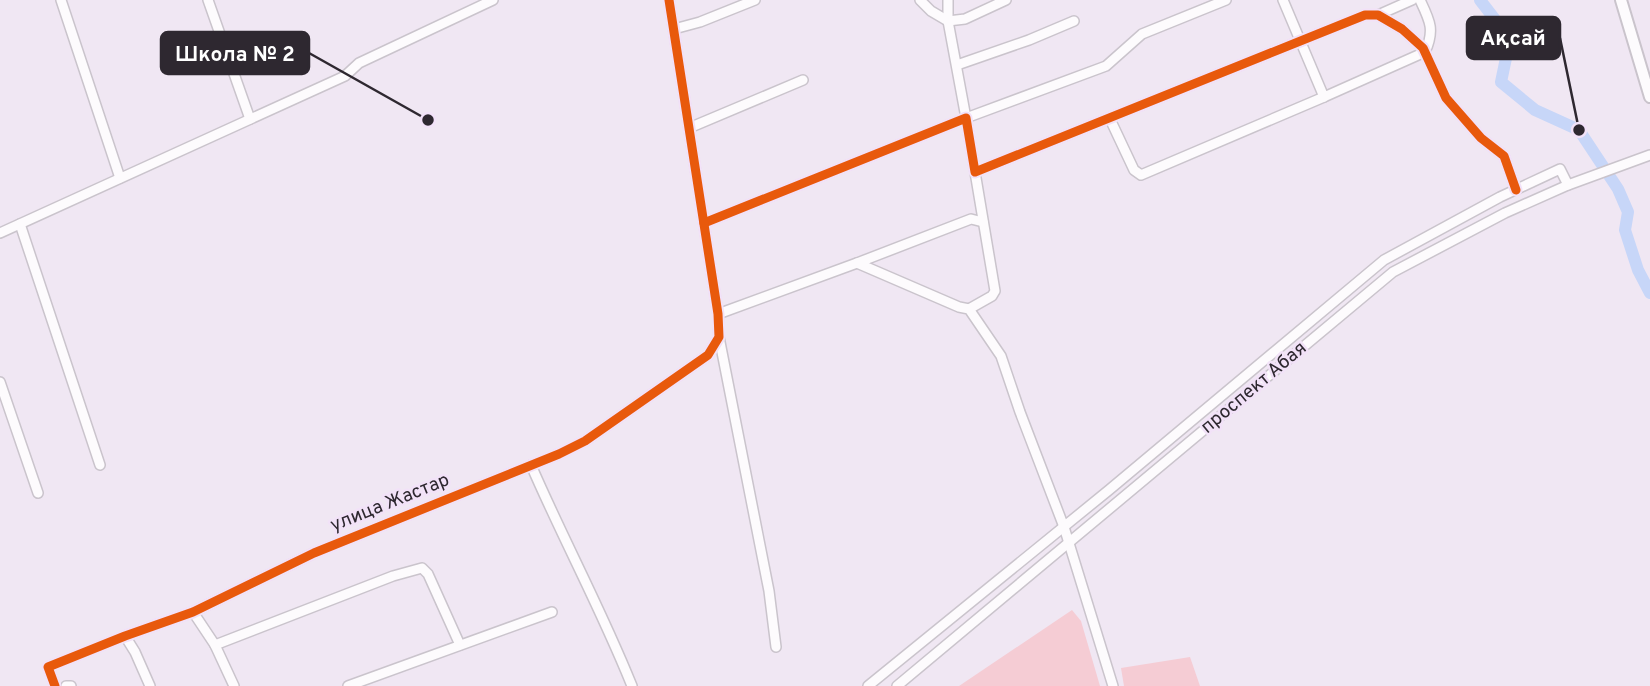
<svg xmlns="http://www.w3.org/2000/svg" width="1650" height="686" viewBox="0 0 1650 686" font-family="Overpass,sans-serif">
  <rect width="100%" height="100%" fill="#f0e7f3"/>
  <g fill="#f5ccd4">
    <polygon points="1072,610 1081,621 1100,686 959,686"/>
    <polygon points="1190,657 1200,686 1124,686 1121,668"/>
  </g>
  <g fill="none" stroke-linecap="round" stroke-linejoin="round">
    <polyline stroke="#c7d6f8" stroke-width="12" points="1480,0 1510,39 1501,82 1535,110 1579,130 1618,189 1628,212 1625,230 1638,270 1650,293"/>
    <g stroke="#cac4cc" stroke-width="12">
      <g id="minor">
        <polyline points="61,0 120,178"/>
        <polyline points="208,0 250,119"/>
        <polyline points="920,0 931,11 948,21 965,19 1006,0"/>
        <polyline points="948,0 948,21 966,118 1106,66 1142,34 1226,0"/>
        <path d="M1283 0 1324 97 1425 52C1435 30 1430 21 1420 0"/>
        <polyline points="1378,15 1412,0"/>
        <polyline points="674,29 700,22 755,0"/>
        <polyline points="957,65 1029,40 1074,21"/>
        <polyline points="1110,119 1134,170 1141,175 1324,97"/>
        <polyline points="689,128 803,80"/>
        <polyline points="704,223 966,118 975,172 1365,15 1378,15 1402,29 1423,48 1446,98 1481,138 1504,156 1516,190"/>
        <polyline points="20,224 100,465"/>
        <polyline points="0,233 345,76 359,63 493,0"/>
        <polyline points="857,263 971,219 983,222"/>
        <polyline points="969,309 992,296 995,291 975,172"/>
        <polyline points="718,314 857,263 959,307 969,309 1001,356 1020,412 1064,527 1113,686"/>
        <polyline points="719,337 769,591 776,647"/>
        <polyline points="0,382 38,493"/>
        <path d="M531 465C563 539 602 611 632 686"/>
        <polyline points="193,612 215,645 234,686"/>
        <polyline points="125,636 135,652 150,686"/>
        <polyline points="215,645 393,576 422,568 428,574 460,645"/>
        <polyline points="55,686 48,667 125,636 193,612 314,553 559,454 585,441 708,355 719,337 718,314 669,0"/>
        <polyline points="66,686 71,686"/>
        <polyline points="348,686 552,612"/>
        <polyline points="868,686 1109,490 1384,260 1500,197 1560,169 1568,185"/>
        <polyline points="897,686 1393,272 1505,213 1568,185 1650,155"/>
      </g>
    </g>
    <g stroke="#cac4cc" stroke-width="14">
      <polyline id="major" points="1621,0 1650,97"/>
    </g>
    <use href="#minor" stroke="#fdfbfd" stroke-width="9"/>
    <use href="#major" stroke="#fdfbfd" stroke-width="10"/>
    <g stroke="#f2e2f8" stroke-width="13">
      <g id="cycleway">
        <polyline points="704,223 966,118 975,172 1365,15 1378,15 1402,29 1423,48 1446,98 1481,138 1504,156 1516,190"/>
        <polyline points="55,686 48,667 125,636 193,612 314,553 559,454 585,441 708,355 719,337 718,314 669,0"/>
      </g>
    </g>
    <use href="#cycleway" stroke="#e8590c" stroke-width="9"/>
  </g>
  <g text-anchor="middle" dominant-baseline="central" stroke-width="5" stroke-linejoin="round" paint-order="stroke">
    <g font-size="19" fill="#2e2830" stroke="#f2e2f8">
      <text transform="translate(1254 388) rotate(-40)">проспект Абая</text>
      <text transform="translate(390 503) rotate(-22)">улица Жастар</text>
    </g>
  </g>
  <path fill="none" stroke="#2e2830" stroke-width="2.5" d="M1579 130L1560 38M428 120L309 53"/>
  <g fill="#2e2830" stroke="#f2e2f8" stroke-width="2.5">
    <circle cx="1579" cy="130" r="7"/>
    <circle cx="428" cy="120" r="7"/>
  </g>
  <g fill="#2e2830" stroke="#2e2830" stroke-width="2.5">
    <rect x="1467" y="17" width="93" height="42" rx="7"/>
    <rect x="161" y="32" width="148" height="42" rx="7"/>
  </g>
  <g font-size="21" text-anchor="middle" font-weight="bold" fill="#fff">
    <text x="1513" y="45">Ақсай</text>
    <text x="235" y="61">Школа № 2</text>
  </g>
</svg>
